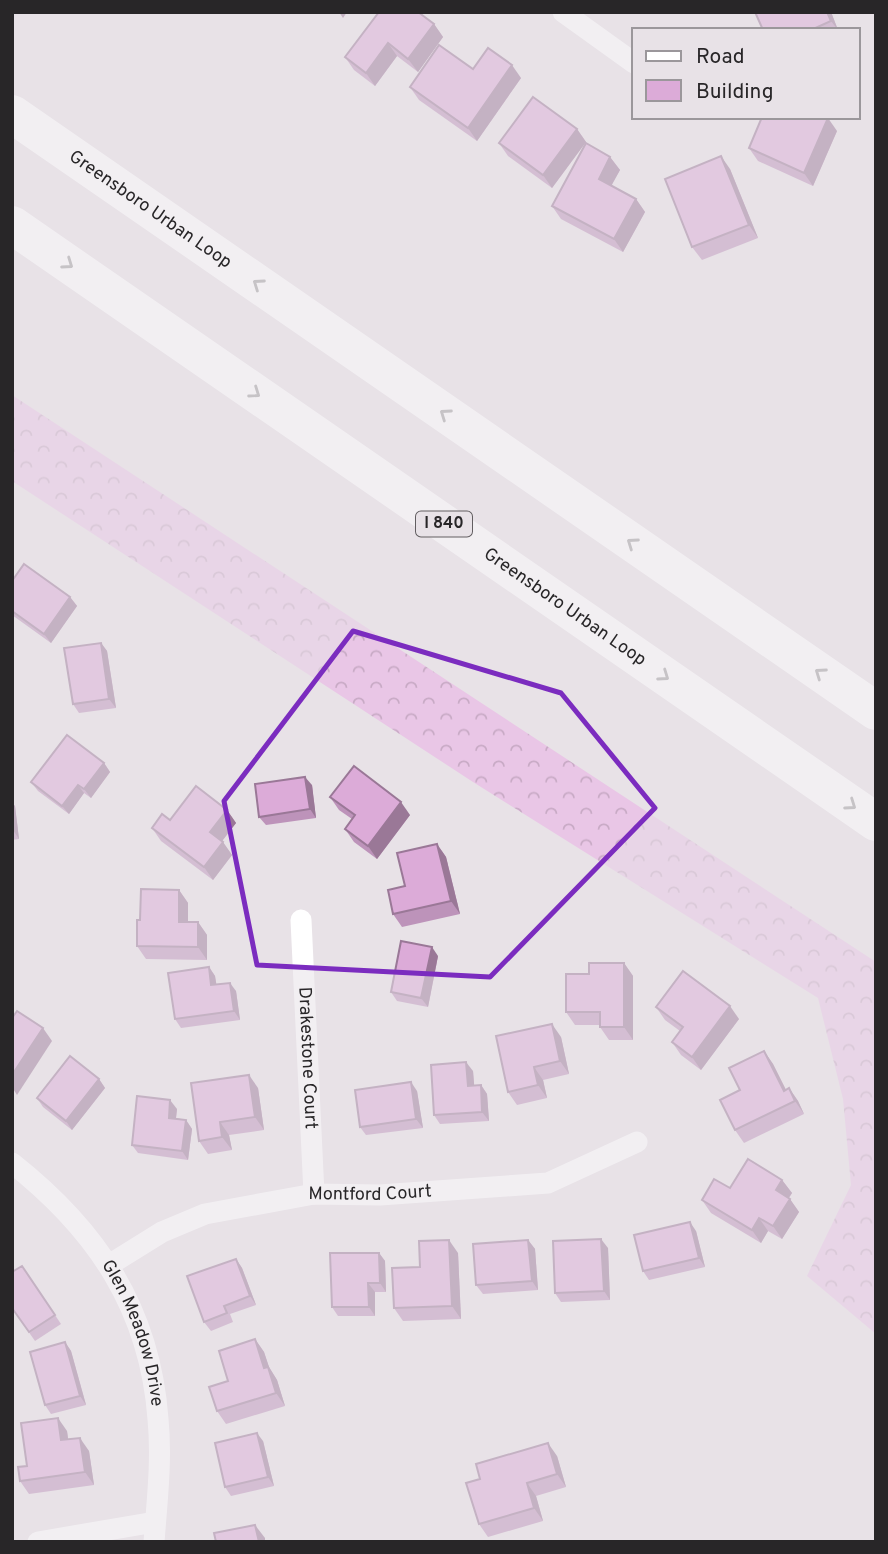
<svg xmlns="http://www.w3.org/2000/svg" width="888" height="1554" viewBox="0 0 888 1554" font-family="Overpass,sans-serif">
  <defs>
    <pattern id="forest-crowns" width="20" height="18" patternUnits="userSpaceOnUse" patternTransform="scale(1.75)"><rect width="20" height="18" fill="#e9c6e6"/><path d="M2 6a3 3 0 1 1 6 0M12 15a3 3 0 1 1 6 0" fill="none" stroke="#c8aac5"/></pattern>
  </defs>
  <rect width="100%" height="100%" fill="#e8e2e7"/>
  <polygon fill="url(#forest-crowns)" points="12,395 876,962 876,1334 807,1276 851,1185 843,1099 818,998 473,782 12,481"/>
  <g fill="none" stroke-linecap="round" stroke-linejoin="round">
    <g stroke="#fff" stroke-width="21">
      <polyline points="563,12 634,63"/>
      <path id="s1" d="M301 920 314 1194"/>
      <path id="s2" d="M12 1163C97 1230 150 1309 158 1419 162 1460 157 1501 154 1542"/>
      <path id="s3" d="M109 1265 162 1232 205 1214 314 1194 380 1195 548 1183 637 1142"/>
      <polyline points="38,1542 155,1522"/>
    </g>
    <g stroke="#fff" stroke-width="38">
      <path id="s4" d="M12 114 876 711"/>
      <path id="s5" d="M12 225 876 822"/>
    </g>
  </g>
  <g fill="#bd93ba">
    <polygon points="831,12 838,30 763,30"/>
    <polygon points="434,24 443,37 418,72 397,56 375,86 354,70 345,57"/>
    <polygon points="473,69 521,78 477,141 419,100 410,87"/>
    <polygon points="577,129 586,142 552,188 508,156 499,143"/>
    <polygon points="837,131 813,186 758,161 749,148"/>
    <polygon points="610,157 620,170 611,185 636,199 645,212 623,252 561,219 552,206"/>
    <polygon points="730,169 758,238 702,260 692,247"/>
    <polygon points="12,581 70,597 77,606 51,643 12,615"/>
    <polygon points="101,643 107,651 116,708 79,713 73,704"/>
    <polygon points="104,763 110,772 91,798 84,793 69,814 38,791 31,782"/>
    <polygon points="312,785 316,818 266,825 259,817"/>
    <polygon points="330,797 410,815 377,859 354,842 345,829 352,819 339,810"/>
    <polygon points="12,803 15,806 19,839 12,840"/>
    <polygon points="227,810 236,823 222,841 232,855 213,880 161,841 152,828 170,820"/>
    <polygon points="437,844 446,857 460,914 402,927 393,914 405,886"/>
    <polygon points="179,890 188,903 188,922 198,922 207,935 207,960 146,959 137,946 140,920"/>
    <polygon points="438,956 428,1007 397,1001 391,992"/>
    <polygon points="624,963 633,976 633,1040 609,1040 600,1027 600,1025 575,1025 566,1012 589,974"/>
    <polygon points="209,967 215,976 216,984 236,991 240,1020 181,1028 175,1019"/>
    <polygon points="656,1007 739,1019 701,1070 681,1055 672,1042 680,1031 665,1020"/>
    <polygon points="561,1037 569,1074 543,1080 547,1098 517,1105 508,1092"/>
    <polygon points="764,1051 773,1064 786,1090 789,1088 798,1101 804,1114 744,1143 735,1130 740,1090"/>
    <polygon points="473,1071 474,1085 481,1085 487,1094 489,1121 440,1124 434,1115"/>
    <polygon points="99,1079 105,1088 72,1130 43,1107 37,1098"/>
    <polygon points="258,1088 264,1130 229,1135 232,1150 208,1154 199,1141"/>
    <polygon points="417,1091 423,1128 366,1135 360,1127"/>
    <polygon points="177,1109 176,1118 186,1120 192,1129 188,1160 138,1153 132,1145"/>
    <polygon points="782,1180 792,1193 789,1198 799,1212 782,1239 768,1231 761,1243 711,1213 702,1200 730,1188"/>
    <polygon points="696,1231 705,1267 649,1280 643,1271"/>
    <polygon points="528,1240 535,1249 538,1290 483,1294 476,1285"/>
    <polygon points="608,1248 610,1300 561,1302 555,1293"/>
    <polygon points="379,1253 385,1261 386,1292 375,1292 375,1316 338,1316 332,1307"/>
    <polygon points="458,1253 461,1319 403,1321 394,1308"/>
    <polygon points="236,1259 242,1268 256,1305 230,1314 233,1322 211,1331 204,1322"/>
    <polygon points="22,1266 61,1324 35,1341 12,1308"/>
    <polygon points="255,1339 264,1352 269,1367 277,1380 285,1406 226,1424 217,1411 228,1381"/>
    <polygon points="65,1342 71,1351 86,1405 51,1414 45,1405"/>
    <polygon points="67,1431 68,1440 89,1451 94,1485 29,1494 20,1481 27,1466"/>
    <polygon points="263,1441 274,1486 231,1496 225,1487"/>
    <polygon points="557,1456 566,1487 536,1496 543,1521 488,1537 479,1524"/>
  </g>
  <g fill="#9a7897">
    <polygon points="339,12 347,12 343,18"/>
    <polygon points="827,12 831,12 838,30 831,21"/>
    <polygon points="434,24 443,37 418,72 408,59"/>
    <polygon points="388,43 397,56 375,86 366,73"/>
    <polygon points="512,65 521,78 477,141 468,128"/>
    <polygon points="828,118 837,131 813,186 804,173"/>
    <polygon points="577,129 586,142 552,188 543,175"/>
    <polygon points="721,156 730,169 758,238 749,225"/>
    <polygon points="610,157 620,170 608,192 599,179"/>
    <polygon points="636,199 645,212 623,252 614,239"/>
    <polygon points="70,597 77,606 51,643 44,634"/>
    <polygon points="101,643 107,651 116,708 109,699"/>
    <polygon points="104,763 110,772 91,798 84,789"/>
    <polygon points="305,777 312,785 316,818 310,809"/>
    <polygon points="78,785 84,793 69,814 62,806"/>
    <polygon points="401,802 410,815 377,859 368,846"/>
    <polygon points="12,803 15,806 19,839 13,830"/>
    <polygon points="227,810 236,823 219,845 210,832"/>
    <polygon points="223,842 232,855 213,880 204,867"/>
    <polygon points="437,844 446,857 460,914 451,901"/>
    <polygon points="179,890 188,903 188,935 179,922"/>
    <polygon points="198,922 207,935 207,960 198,947"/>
    <polygon points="432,947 438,956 428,1007 421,998"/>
    <polygon points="624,963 633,976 633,1040 624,1027"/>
    <polygon points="209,967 215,976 218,994 211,985"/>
    <polygon points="230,983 236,991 240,1020 234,1011"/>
    <polygon points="730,1006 739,1019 701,1070 692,1057"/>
    <polygon points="552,1024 561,1037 569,1074 560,1061"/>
    <polygon points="43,1028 52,1041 17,1095 12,1087 12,1075"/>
    <polygon points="764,1051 773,1064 793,1104 784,1091"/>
    <polygon points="466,1062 473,1071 475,1095 468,1086"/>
    <polygon points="534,1067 543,1080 547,1098 538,1085"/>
    <polygon points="249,1075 258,1088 264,1130 255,1117"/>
    <polygon points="99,1079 105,1088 72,1130 66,1121"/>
    <polygon points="411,1082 417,1091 423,1128 416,1119"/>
    <polygon points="481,1085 487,1094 489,1121 482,1112"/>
    <polygon points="789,1088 798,1101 804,1114 795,1101"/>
    <polygon points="170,1100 177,1109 175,1126 169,1118"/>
    <polygon points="186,1120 192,1129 188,1160 182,1151"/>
    <polygon points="220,1122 229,1135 232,1150 222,1137"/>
    <polygon points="782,1180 792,1193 785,1203 776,1190"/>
    <polygon points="790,1199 799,1212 782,1239 773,1226"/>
    <polygon points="759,1218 768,1231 761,1243 752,1230"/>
    <polygon points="690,1222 696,1231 705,1267 699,1258"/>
    <polygon points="601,1239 608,1248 610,1300 604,1291"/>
    <polygon points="449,1240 458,1253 461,1319 452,1306"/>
    <polygon points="528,1240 535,1249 538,1290 532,1281"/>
    <polygon points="379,1253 385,1261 386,1292 380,1283"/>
    <polygon points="236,1259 242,1268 256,1305 250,1296"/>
    <polygon points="368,1283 375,1292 375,1316 369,1307"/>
    <polygon points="255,1339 264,1352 269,1367 277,1380 285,1406 276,1393 264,1368"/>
    <polygon points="65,1342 71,1351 86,1405 80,1396"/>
    <polygon points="58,1418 67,1431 70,1453 61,1440"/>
    <polygon points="257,1433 263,1441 274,1486 268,1477"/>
    <polygon points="80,1438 89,1451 94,1485 85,1472"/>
    <polygon points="548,1443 557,1456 566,1487 557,1474"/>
    <polygon points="527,1483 536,1496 543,1521 534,1508"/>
    <polygon points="255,1525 265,1538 265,1542 259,1542"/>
  </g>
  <g fill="#dcabd8" stroke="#9a7897" stroke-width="2">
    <polygon points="379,12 418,12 434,24 408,59 388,43 366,73 345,57"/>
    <polygon points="755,12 827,12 831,21 811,30 763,30"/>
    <polygon points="439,45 473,69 488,48 512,65 468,128 410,87"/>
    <polygon points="533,97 577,129 543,175 499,143"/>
    <polygon points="762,117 828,118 804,173 749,148"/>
    <polygon points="586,143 610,157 599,179 636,199 614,239 552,206"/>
    <polygon points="721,156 749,225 692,247 665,179"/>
    <polygon points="24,564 70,597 44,634 12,611 12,581"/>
    <polygon points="101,643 109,699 73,704 64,648"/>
    <polygon points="67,735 104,763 84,789 78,785 62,806 31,782"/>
    <polygon points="354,766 401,802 368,846 345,829 355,815 330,797"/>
    <polygon points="305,777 310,809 259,817 255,784"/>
    <polygon points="196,786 227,810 210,832 223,842 204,867 152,828 162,814 170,820"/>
    <polygon points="437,844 451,901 393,914 388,890 405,886 397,853"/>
    <polygon points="141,889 179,890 179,922 198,922 198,947 137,946 137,920 140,920"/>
    <polygon points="401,941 432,947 421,998 391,992"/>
    <polygon points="589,963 624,963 624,1027 600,1027 600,1012 566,1012 566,974 589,974"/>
    <polygon points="209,967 211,985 230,983 234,1011 175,1019 168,973"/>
    <polygon points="683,971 730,1006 692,1057 672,1042 683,1027 656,1007"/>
    <polygon points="17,1011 43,1028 12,1075 12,1018"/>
    <polygon points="552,1024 560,1061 534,1067 538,1085 508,1092 496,1036"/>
    <polygon points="764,1051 784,1091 789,1088 795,1101 735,1130 720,1100 740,1090 729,1068"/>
    <polygon points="70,1056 99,1079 66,1121 37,1098"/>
    <polygon points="466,1062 468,1086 481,1085 482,1112 434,1115 431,1065"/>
    <polygon points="249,1075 255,1117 220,1122 222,1137 199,1141 191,1083"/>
    <polygon points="411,1082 416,1119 360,1127 355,1090"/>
    <polygon points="137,1096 170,1100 169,1118 186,1120 182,1151 132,1145"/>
    <polygon points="748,1159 782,1180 776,1190 790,1199 773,1226 759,1218 752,1230 702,1200 714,1179 730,1188"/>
    <polygon points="690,1222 699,1258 643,1271 634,1235"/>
    <polygon points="601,1239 604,1291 555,1293 553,1241"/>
    <polygon points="449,1240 452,1306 394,1308 392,1268 420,1267 419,1241"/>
    <polygon points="528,1240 532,1281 476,1285 473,1244"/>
    <polygon points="330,1253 379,1253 380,1283 368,1283 369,1307 332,1307"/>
    <polygon points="236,1259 250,1296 224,1306 227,1313 204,1322 187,1276"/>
    <polygon points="22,1266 55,1315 29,1332 12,1308 12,1272"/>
    <polygon points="255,1339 264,1368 268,1367 276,1393 217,1411 209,1387 228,1381 219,1351"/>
    <polygon points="65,1342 80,1396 45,1405 30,1352"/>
    <polygon points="58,1418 61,1440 80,1438 85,1472 20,1481 18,1467 27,1466 21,1423"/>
    <polygon points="257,1433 268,1477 225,1487 215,1443"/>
    <polygon points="548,1443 557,1474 527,1483 534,1508 479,1524 466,1483 480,1479 476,1464"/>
    <polygon points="255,1525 259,1542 216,1542 214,1533"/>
  </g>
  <defs><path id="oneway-chevron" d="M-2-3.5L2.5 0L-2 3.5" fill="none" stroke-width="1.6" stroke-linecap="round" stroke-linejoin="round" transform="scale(1.75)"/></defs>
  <g stroke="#9e9d9e">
    <use href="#oneway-chevron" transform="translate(68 264) rotate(35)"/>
    <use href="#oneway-chevron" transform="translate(258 284) rotate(-145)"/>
    <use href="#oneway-chevron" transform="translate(255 393) rotate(35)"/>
    <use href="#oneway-chevron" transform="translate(445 414) rotate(-145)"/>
    <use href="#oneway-chevron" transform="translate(632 543) rotate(-145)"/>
    <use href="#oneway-chevron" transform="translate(820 673) rotate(-145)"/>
    <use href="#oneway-chevron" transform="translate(664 676) rotate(35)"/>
    <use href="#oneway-chevron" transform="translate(851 805) rotate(35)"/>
  </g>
  <path d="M0 0H888V1554H0ZM353 631 561 693 655 808 490 977 257 965 224 801Z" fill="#e8e2e7" fill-opacity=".55" fill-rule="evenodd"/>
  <path fill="none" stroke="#7b2cbf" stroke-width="5" stroke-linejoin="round" d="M353 631 561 693 655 808 490 977 257 965 224 801Z"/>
  <g text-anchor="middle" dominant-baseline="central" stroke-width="5" stroke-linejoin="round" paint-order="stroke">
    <rect fill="#e8e2e7" stroke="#625e61" stroke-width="2" x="416" y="511.5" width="56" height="25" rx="5"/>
    <g font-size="16" font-weight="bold" fill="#282628">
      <text x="444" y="524">I 840</text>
    </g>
    <g font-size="18" fill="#282628" stroke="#e8e2e7">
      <text stroke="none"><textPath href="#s4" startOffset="168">Greensboro Urban Loop</textPath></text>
      <text stroke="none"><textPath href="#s5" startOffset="672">Greensboro Urban Loop</textPath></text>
      <text stroke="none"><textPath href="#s1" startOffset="138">Drakestone Court</textPath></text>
      <text stroke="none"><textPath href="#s3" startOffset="276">Montford Court</textPath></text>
      <text stroke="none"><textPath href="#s2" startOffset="214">Glen Meadow Drive</textPath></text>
    </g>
  </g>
  <rect width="888" height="1554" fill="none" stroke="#282628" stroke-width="28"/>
  <rect x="632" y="28" width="228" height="91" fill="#e8e2e7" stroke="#9b979b" stroke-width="2"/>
  <rect x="646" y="51" width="35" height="10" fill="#ffffff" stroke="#9b979b" stroke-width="2"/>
  <text x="696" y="63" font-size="21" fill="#282628">Road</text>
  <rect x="646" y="80" width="35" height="21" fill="#dcabd8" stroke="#9b979b" stroke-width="2"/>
  <text x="696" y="98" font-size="21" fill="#282628">Building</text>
</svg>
